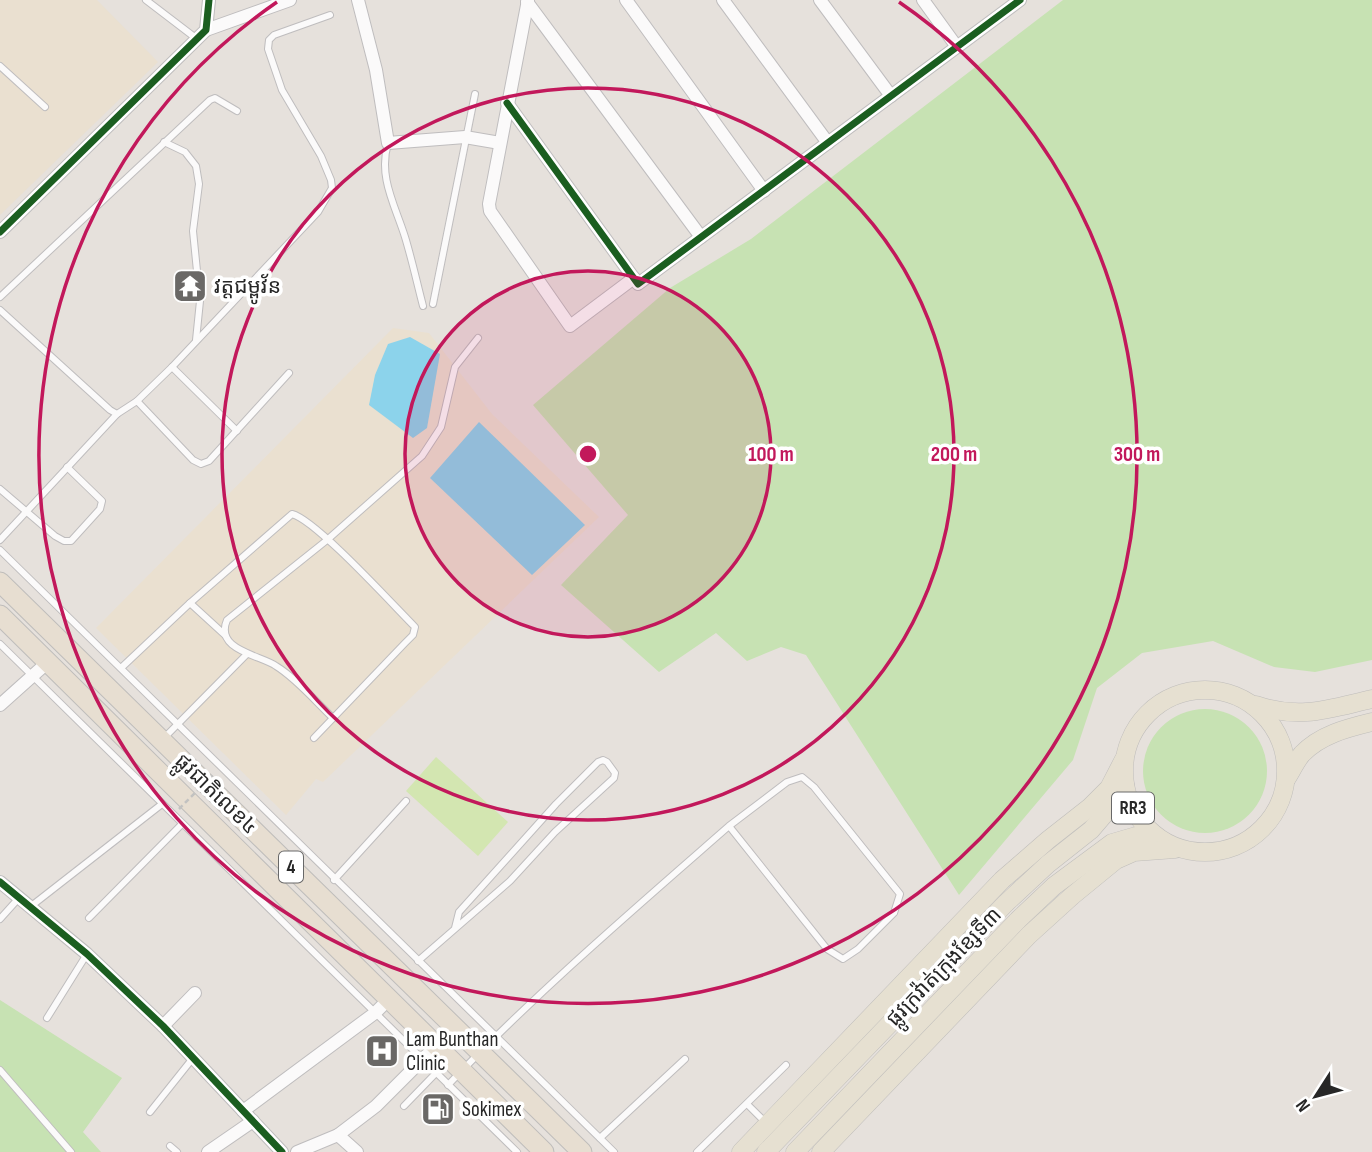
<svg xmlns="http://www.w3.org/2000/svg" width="1372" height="1152" viewBox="0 0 1372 1152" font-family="'Sofia Sans Condensed','Noto Sans Khmer',sans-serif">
  <rect width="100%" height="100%" fill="#e6e1dc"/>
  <g fill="#eae0d0">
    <polygon points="0,0 97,0 158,62 0,215"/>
    <polygon points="393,328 429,333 492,414 599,517 323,782 316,779 286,815 96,628"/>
  </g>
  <g fill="#c7e2b3">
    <polygon points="1063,0 1372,0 1372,660 1315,672 1274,667 1213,641 1142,653 1097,688 1073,760 959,895 806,655 781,647 747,661 716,633 659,672 561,585 628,515 533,405 670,288 751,239"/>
    <circle cx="1205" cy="771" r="62"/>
    <polygon points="0,1000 122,1078 83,1132 101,1152 0,1152"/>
  </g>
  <polygon fill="#d3e6b1" points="436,757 508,822 478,856 406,791"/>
  <g fill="#8cd3eb">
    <polygon points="410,337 440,354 427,428 413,438 369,405 375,375 388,344"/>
    <polygon points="479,422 585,525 532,575 430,478"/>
  </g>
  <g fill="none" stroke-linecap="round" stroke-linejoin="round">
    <g stroke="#bfbdbe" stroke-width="8">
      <g id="service">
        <polyline points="146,0 197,39"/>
        <polyline points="0,66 45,107"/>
        <polyline points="164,142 185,152 196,166 199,184 193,231 200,301 196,340"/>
        <path d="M388 143C378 177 395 205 405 237 412 260 417 283 423 306"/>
        <polyline points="0,297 210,100 215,98 237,111"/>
        <polyline points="433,304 475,94"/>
        <polyline points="0,310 110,410 117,414 0,540"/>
        <polyline points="172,367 237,431"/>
        <polyline points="137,401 172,367 318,212 332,188 331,180 321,156 282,90 268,49 269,40 274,35 330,15"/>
        <polyline points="117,414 137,401 193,460 201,464 209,461 289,373"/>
        <polyline points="0,489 55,536 64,541 71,541 100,509 102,501 67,467"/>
        <polyline points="0,550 614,1152"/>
        <polyline points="190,603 225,635"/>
        <polyline points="0,644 517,1152"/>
        <path d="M121 668 190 603 292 514C316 520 393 605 415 627L413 635 405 643 314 738"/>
        <path d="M333 718C315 701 297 679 276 666 260 655 214 650 227 620L327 540 422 456 441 427 455 367 478 338"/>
        <polyline points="163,739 246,655"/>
        <polyline points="334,880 406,801"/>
        <polyline points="30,907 162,804"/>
        <polyline points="89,918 182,824"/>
        <polyline points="0,919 18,899"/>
        <polyline points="418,961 510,881 555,832 614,778 615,773 607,762 603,760 598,762 556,804 459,912 455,928"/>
        <polyline points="47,1018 87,954"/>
        <polyline points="0,1070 71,1152"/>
        <path d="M448 1085C536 993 633 910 729 826L827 949 843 959 858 949 894 913 900 894 814 787 802 777 787 782 729 826"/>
        <polyline points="747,1104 766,1123"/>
        <polyline points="404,1106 436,1073"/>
        <polyline points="150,1112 193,1058"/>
        <polyline points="600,1138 685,1059"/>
        <polyline points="170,1146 177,1152"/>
        <polyline points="697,1152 786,1065"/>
      </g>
    </g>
    <g stroke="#bfbdbe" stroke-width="14">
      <g id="minor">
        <polyline points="358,0 376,70 388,143 465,137 500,143"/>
        <polyline points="528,0 489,204 490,211 570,326 634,278"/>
        <polyline points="626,0 764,191"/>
        <polyline points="723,0 828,143"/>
        <polyline points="820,0 891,96"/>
        <polyline points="923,0 957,47"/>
        <polyline points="527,2 701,237"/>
        <polyline points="206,30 290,0"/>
        <polyline points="507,103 638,284 1020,0"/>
        <polyline points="0,232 206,30 209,0"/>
        <polyline points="0,705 48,662"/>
        <polyline points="0,882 87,954 163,1026 282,1152"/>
        <polyline points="163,1026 195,993"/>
        <polyline points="243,1111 375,1013 390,998"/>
        <polyline points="338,1135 376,1106 437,1045"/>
        <polyline points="208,1152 253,1121"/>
        <polyline points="297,1152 338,1135 357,1152"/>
      </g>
    </g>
    <g stroke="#bfbdbb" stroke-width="19">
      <g id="primary">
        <circle cx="1205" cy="771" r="81"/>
        <path d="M1256 705C1300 720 1328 709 1372 699"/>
        <path d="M1287 778C1292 770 1296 761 1302 754 1320 735 1347 728 1372 722"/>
        <polyline points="741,1152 1002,880 1048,840 1090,807 1109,788 1124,759"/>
        <polyline points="766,1152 1006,903 1048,864 1091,830 1109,809 1125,785"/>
        <polyline points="795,1152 1018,920 1054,886 1112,843 1136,836 1156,837"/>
        <polyline points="821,1152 1029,935 1072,896 1116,860 1134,852 1175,849"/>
      </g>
    </g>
    <g stroke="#bfbdbb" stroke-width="21">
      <g id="trunk">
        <polyline points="0,582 582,1152"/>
        <polyline points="0,615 544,1152"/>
      </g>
    </g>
    <use href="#service" stroke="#fbfafa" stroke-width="6"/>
    <use href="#minor" stroke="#fbfafa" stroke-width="12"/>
    <use href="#primary" stroke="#e6e0d1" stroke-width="18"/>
    <use href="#trunk" stroke="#e7ded1" stroke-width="19"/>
    <polyline stroke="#c2c2c1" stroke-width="2.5" stroke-dasharray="5 3.5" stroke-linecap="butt" points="179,809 214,774"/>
    <g stroke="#fff" stroke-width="11">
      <g id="cycleway">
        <polyline points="507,103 638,284 1020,0"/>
        <polyline points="0,232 206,30 209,0"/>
        <polyline points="0,882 87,954 163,1026 282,1152"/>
      </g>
    </g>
    <use href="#cycleway" stroke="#1b5e20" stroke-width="7"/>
  </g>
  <circle cx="588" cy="454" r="183" fill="#c2185b" fill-opacity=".12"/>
  <g fill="none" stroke="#c2185b" stroke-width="3.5">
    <circle cx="588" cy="454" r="183"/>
    <circle cx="588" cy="454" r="366"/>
    <path d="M899 2A549 549 0 1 1 277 2"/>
  </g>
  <defs>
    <g id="temple-square" transform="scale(1.75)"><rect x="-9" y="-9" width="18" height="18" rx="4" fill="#6a6866" stroke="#fff"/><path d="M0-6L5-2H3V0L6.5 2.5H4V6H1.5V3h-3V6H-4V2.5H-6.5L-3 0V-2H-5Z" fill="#fff"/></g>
    <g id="hospital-square" transform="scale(1.75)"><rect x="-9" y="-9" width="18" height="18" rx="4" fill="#6a6866" stroke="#fff"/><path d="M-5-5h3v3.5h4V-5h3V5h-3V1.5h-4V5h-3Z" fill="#fff"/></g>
    <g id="fuel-square" transform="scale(1.75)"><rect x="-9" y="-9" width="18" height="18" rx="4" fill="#6a6866" stroke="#fff"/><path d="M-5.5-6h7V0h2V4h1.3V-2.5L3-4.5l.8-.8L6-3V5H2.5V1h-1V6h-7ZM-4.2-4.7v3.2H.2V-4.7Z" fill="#fff"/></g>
  </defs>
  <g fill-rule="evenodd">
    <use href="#temple-square" x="190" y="286"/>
    <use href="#hospital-square" x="382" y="1051"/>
    <use href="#fuel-square" x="438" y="1109"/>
  </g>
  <g text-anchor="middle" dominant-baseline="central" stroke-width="7" stroke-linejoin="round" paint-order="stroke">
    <g fill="#fff" stroke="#686868" stroke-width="2">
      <rect x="1112" y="792.5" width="42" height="31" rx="5"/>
      <rect x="279" y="851.5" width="24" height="31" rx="5"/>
    </g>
    <g font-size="19" font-weight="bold" fill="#272727">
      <text x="1133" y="808">RR3</text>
      <text x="291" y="867">4</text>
    </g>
    <g font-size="21" fill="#272727" stroke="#fff" text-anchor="start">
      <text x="214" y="286">វត្តជម្ពូវ័ន</text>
      <text x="406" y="1039">Lam Bunthan<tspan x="406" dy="24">Clinic</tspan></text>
      <text x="462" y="1109">Sokimex</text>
    </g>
    <g font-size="21" fill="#272727" stroke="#fff">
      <text transform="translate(216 794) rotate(44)">ផ្លូវជាតិលេខ៤</text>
      <text transform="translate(944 967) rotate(-46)">ផ្លូវក្រវ៉ាត់ក្រុងខ្សែទី៣</text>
    </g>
  </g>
  <circle cx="588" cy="454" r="10" fill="#c2185b" stroke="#fff" stroke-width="3.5"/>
  <g font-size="21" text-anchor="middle" font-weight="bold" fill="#c2185b" stroke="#fff" stroke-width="7" stroke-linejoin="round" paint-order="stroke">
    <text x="771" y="461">100 m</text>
    <text x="954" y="461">200 m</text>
    <text x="1137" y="461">300 m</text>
  </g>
  <g transform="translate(1316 1096) rotate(234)" stroke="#ffffff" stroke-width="5" paint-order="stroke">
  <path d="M0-5L12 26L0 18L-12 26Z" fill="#272727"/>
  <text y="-10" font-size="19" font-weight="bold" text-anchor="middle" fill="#272727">N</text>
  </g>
</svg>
